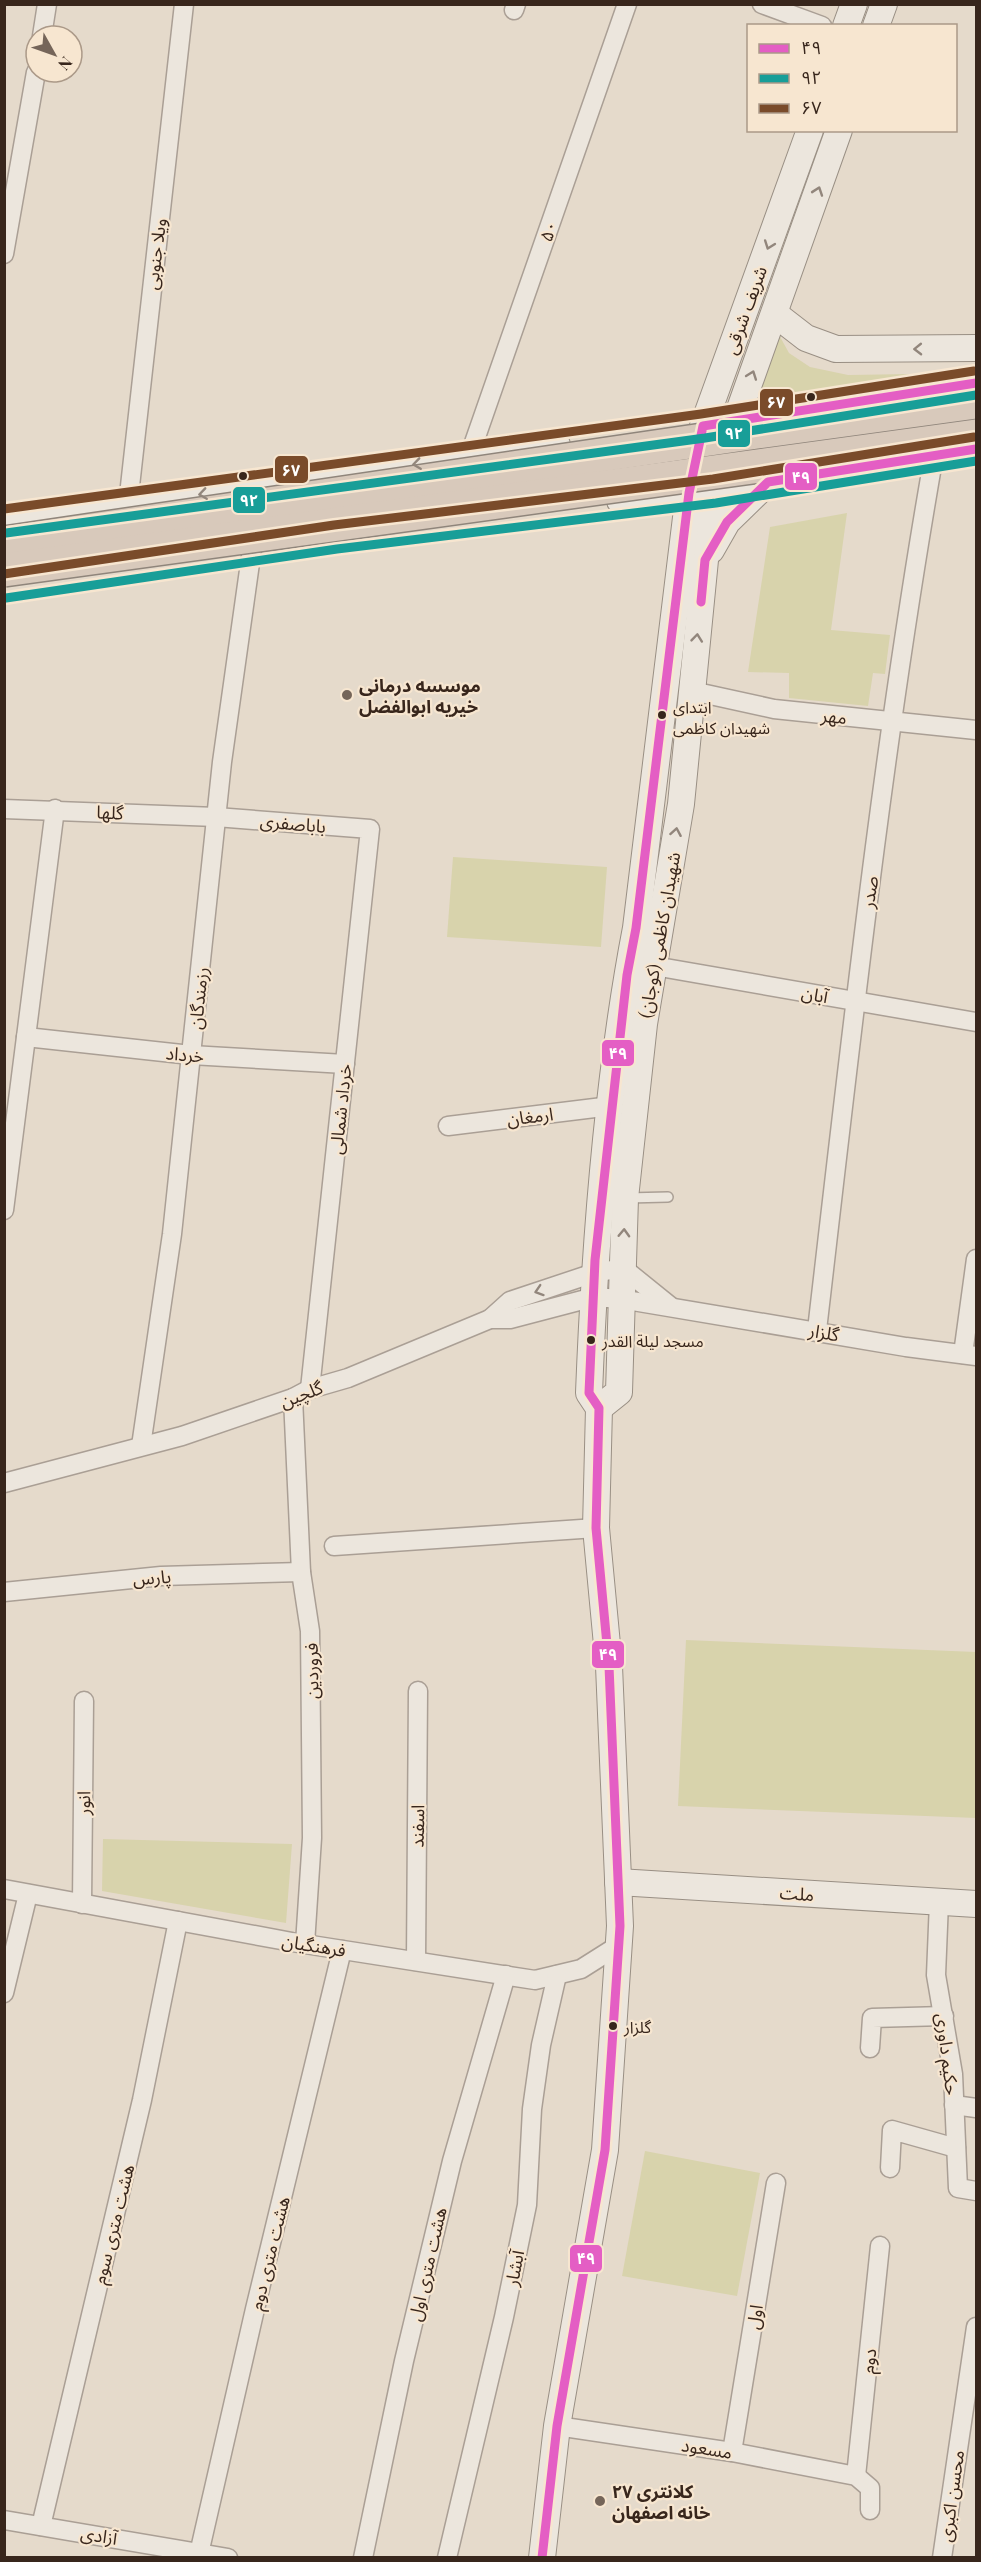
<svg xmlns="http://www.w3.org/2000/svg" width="981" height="2562" viewBox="0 0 981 2562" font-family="'Playfair Display','Noto Sans Arabic',serif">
  <rect width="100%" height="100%" fill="#e5dacb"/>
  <g fill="#d8d3ac">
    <polygon points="778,333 789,353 810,367 848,375 974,373 752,405"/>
    <polygon points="847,513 831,630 890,635 885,674 873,673 868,706 789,698 789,673 748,672 770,527"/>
    <polygon points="453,857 607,867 601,947 447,937"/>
    <polygon points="686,1640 976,1652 976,1818 678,1806"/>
    <polygon points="103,1839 292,1844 286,1923 102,1891"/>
    <polygon points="645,2151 760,2173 737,2296 622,2276"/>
  </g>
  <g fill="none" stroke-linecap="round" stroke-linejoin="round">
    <g stroke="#aa9f95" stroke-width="12">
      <polyline id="lane" points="627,1198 668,1197"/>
    </g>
    <g stroke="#aa9f95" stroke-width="21">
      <g id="street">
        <polyline points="762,4 822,26"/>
        <polyline points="514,10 516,4"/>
        <polyline points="42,36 47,4"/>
        <polyline points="4,254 36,72"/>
        <polyline points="469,457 627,4"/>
        <polyline points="128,504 184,4"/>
        <polyline points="692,691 774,709 976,730"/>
        <polyline points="4,809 216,817 370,829 310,1389"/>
        <polyline points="654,966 976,1022"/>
        <polyline points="26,1037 191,1055 345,1064"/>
        <polyline points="448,1126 611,1106"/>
        <polyline points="4,1210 55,809"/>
        <polyline points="490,1319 510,1301 594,1273 623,1268 670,1306"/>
        <path d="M817 1330C851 1038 883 745 934 455"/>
        <polyline points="963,1354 976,1259"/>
        <polyline points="293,1398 301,1572 310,1631 312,1838 305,1944"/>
        <polyline points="141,1446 172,1234 222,762 252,549"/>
        <polyline points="4,1483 182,1436 293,1398 310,1389 348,1378 490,1319 510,1319 594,1297 621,1299 906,1347 976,1356"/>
        <polyline points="334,1546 596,1528"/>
        <polyline points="4,1592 161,1576 301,1572"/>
        <polyline points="4,1889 292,1942 535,1980 581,1969 619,1945"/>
        <polyline points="939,1902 936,1975 953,2074 958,2188 976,2191"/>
        <polyline points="82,1904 84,1701"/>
        <polyline points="416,1961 418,1691"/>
        <polyline points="4,1993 28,1894"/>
        <polyline points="870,2048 872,2018 944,2016"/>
        <polyline points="954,2105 976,2108"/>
        <polyline points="890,2168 892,2130 956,2148"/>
        <polyline points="557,2426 732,2452 856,2476 870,2488 870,2510"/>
        <polyline points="732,2452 776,2183"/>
        <polyline points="856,2476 880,2246"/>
        <polyline points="4,2520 228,2558"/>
        <polyline points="41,2526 142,2100 178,1921"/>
        <polyline points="198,2558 255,2309 342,1950"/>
        <polyline points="363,2558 404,2361 452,2161 506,1975"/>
        <polyline points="447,2558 504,2317 527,2205 532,2109 541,2045 557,1975"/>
        <polyline points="942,2558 976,2327"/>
      </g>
    </g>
    <g stroke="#998f84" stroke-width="28">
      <g id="secondary">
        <polyline points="846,26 854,4"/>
        <polyline points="876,26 884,4"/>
        <polyline points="775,314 806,338 836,349 976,348"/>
        <polyline points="768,414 976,383"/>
        <polyline points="620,501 715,491 827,472"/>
        <polyline points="4,521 557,445"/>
        <polyline points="711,550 727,522 768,482"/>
        <polyline points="599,1408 619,1392 625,1198 644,1024 681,804 705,560 715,491 736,420 839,130"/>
        <polyline points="618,1882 976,1904"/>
        <path d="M542 2558 557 2426 605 2150 620 1926 609 1666 596 1528 599 1408 589 1393C595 1239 607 1079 636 928L689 493 703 426 810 130"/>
      </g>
    </g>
    <use href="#lane" stroke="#ece6dd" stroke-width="9"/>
    <use href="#street" stroke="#ece6dd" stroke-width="18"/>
    <use href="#secondary" stroke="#ece6dd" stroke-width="26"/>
    <g stroke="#8f857b" stroke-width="36" stroke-linecap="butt">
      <g id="highway-bridge">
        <polyline points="4,543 757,432 976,402"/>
        <polyline points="4,570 976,436"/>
      </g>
    </g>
    <use href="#highway-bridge" stroke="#d8c9bb" stroke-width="33"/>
    <g stroke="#f7e6d0" stroke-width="14">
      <g id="bus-1">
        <polyline points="701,602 705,560 727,522 768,482 976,449"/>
        <polyline points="542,2558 557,2426 605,2150 620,1926 609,1666 596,1528 599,1408 589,1393 595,1260 627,975 636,928 689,493 703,426 976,383"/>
      </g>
    </g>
    <g stroke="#f7e6d0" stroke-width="14">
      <g id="bus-2">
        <polyline points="6,533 705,438 976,395"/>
        <polyline points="6,598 337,549 716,503 976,461"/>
      </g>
    </g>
    <g stroke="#f7e6d0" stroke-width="14">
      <g id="bus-3">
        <polyline points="4,509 701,414 974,371"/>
        <polyline points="4,574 334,525 713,479 974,437"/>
      </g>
    </g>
    <use href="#bus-1" stroke="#e45ec4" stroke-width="9"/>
    <use href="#bus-2" stroke="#189e98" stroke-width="9"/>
    <use href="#bus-3" stroke="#7a4b2a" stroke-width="9"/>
  </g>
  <defs><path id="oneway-chevron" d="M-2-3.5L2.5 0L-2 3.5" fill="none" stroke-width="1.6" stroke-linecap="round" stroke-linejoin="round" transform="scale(1.5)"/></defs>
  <g stroke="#92867c">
    <use href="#oneway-chevron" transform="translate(818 191) rotate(-71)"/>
    <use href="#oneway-chevron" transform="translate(769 245) rotate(110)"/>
    <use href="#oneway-chevron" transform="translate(918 349) rotate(179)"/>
    <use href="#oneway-chevron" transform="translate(752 375) rotate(-70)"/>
    <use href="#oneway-chevron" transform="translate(417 464) rotate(172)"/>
    <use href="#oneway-chevron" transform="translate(203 494) rotate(172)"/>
    <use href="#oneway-chevron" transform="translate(697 638) rotate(-84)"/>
    <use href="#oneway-chevron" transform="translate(676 832) rotate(-80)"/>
    <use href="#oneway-chevron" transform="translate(624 1233) rotate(-88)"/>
    <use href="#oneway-chevron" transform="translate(539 1291) rotate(162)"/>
  </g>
  <g fill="#38261c" stroke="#f7e6d0" stroke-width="2">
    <circle cx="811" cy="397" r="5"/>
    <circle cx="243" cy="476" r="5"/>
    <circle cx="662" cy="715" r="5"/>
    <circle cx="591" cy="1340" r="5"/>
    <circle cx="613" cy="2026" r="5"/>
  </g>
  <g fill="#756559" stroke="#f7e6d0" stroke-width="2">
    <circle cx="347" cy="695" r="6"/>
    <circle cx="600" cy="2501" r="6"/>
  </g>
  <g text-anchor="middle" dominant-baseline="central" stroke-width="4.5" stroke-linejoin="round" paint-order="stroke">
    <g font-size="16" fill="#38261c" stroke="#f7e6d0" text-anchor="start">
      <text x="673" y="706">ابتدای<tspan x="673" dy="21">شهیدان کاظمی</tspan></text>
      <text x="602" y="1340">مسجد لیلة القدر</text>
      <text x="624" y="2026">گلزار</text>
    </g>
    <g font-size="18" fill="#38261c" stroke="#f7e6d0">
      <text transform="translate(548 231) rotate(-71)">۵۰</text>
      <text transform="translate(155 254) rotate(-83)">ویلا جنوبی</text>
      <text transform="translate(745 310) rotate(-70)">شریف شرقی</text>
      <text transform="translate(834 716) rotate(6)">مهر</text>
      <text transform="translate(110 812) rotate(3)">گلها</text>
      <text transform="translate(293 823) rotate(5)">باباصفری</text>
      <text transform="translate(869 892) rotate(-82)">صدر</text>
      <text transform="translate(659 935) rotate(-80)">شهیدان کاظمی (کوجان)</text>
      <text transform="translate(815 994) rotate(11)">آبان</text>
      <text transform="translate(198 998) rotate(-84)">رزمندگان</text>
      <text transform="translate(185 1054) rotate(5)">خرداد</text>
      <text transform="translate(340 1109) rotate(-84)">خرداد شمالی</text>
      <text transform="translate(530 1116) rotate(-7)">ارمغان</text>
      <text transform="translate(824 1332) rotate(10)">گلزار</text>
      <text transform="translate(301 1394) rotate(-21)">گلچین</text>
      <text transform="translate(152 1577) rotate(-4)">پارس</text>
      <text transform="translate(311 1671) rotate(-91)">فروردین</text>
      <text transform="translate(83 1803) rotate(-89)">انور</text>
      <text transform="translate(417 1826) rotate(-89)">اسفند</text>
      <text transform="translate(797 1893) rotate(4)">ملت</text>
      <text transform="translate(314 1945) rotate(9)">فرهنگیان</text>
      <text transform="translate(948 2054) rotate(83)">حکیم داوری</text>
      <text transform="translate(113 2224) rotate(-76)">هشت متری سوم</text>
      <text transform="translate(269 2253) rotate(-76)">هشت متری دوم</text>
      <text transform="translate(427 2264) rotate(-77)">هشت متری اول</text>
      <text transform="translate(514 2268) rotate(-79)">آبشار</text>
      <text transform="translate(754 2317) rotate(-81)">اول</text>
      <text transform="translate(868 2361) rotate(-84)">دوم</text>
      <text transform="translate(707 2448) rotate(9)">مسعود</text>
      <text transform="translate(951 2496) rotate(-82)">محسن اکبری</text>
      <text transform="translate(99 2535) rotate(9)">آزادی</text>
    </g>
    <g font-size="18" font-weight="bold" fill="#38261c" stroke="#f7e6d0" text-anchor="start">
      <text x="359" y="685">موسسه درمانی<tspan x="359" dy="21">خیریه ابوالفضل</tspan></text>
      <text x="612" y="2491">کلانتری ۲۷<tspan x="612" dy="21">خانه اصفهان</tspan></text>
    </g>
  </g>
  <g stroke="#f7e6d0" stroke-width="2">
    <rect x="759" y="388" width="35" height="29" rx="6" fill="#7a4b2a"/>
    <rect x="717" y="419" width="34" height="29" rx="6" fill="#189e98"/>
    <rect x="274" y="455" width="35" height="29" rx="6" fill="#7a4b2a"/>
    <rect x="784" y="462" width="34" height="29" rx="6" fill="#e45ec4"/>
    <rect x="232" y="486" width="34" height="28" rx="6" fill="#189e98"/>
    <rect x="601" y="1039" width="34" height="28" rx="6" fill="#e45ec4"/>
    <rect x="591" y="1640" width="34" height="29" rx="6" fill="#e45ec4"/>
    <rect x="569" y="2244" width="34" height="29" rx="6" fill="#e45ec4"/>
  </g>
  <g font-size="16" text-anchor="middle" font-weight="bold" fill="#fff">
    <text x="776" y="408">۶۷</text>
    <text x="734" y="439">۹۲</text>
    <text x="291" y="476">۶۷</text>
    <text x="801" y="483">۴۹</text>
    <text x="249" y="506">۹۲</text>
    <text x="618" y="1059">۴۹</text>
    <text x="608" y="1660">۴۹</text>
    <text x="586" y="2264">۴۹</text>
  </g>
  <rect width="981" height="2562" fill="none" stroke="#38261c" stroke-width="12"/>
  <rect x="747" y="24" width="210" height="108" fill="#f7e6d0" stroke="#ab9988" stroke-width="1.5"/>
  <rect x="759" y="44" width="30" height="9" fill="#e45ec4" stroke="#ab9988" stroke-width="1.5"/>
  <text x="801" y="54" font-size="18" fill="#38261c">۴۹</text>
  <rect x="759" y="74" width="30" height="9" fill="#189e98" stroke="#ab9988" stroke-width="1.5"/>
  <text x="801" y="84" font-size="18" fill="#38261c">۹۲</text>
  <rect x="759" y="104" width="30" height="9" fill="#7a4b2a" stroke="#ab9988" stroke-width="1.5"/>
  <text x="801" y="114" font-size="18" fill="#38261c">۶۷</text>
  <g transform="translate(54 54) rotate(130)"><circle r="28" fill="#f7e6d0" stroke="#ab9988" stroke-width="1.5"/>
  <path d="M0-4.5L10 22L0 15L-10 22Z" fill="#756559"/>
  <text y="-9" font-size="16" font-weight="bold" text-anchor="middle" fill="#38261c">N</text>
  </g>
</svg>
